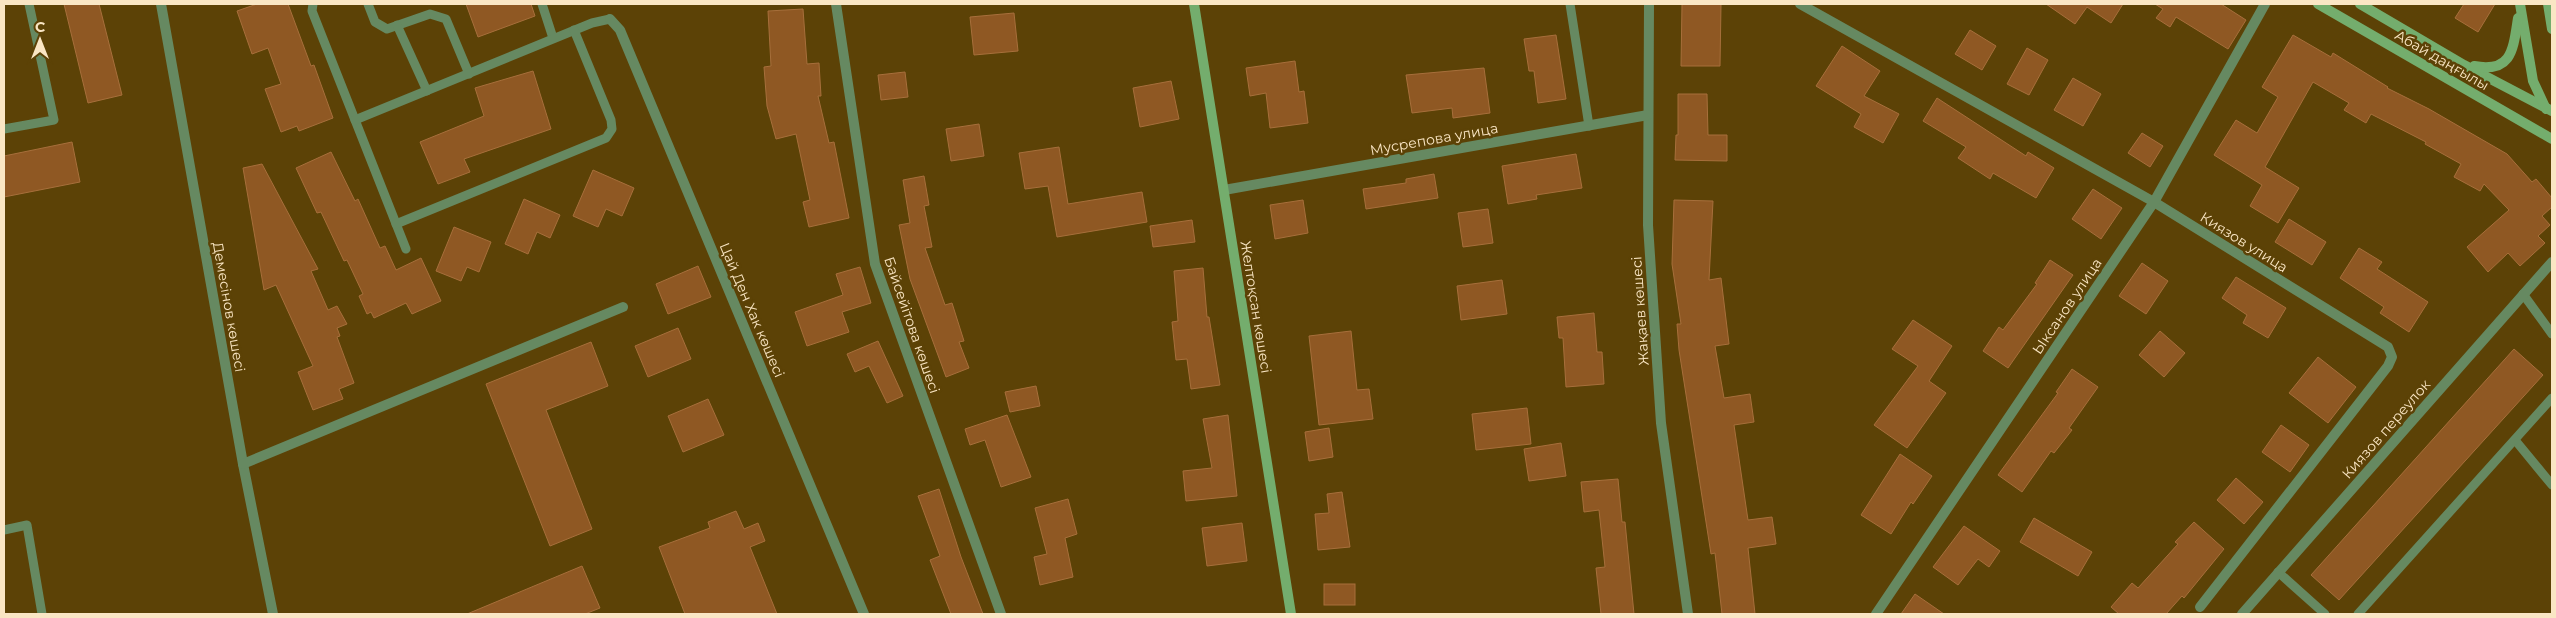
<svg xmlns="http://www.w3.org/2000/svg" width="2556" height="618" viewBox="0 0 2556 618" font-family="Montserrat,sans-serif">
  <rect width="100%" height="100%" fill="#5c4206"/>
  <g fill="#8f5823" stroke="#a76f3b">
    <polygon points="64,4 99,4 122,95 88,103"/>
    <polygon points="257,4 288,4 311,66 314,65 333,118 299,131 297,126 281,132 265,89 281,84 268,48 252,54 237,11"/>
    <polygon points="466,4 531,4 535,16 478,37"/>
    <polygon points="1682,4 1721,4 1720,66 1681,66"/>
    <polygon points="2046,4 2123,4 2111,23 2087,7 2075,24"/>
    <polygon points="2155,4 2221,4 2246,20 2228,49 2176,17 2170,27 2156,18 2163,9"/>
    <polygon points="2464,4 2495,4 2478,32 2455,18"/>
    <polygon points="803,9 807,64 819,63 821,96 818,96 829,143 834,142 849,218 809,227 803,202 810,200 796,134 776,139 767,106 764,67 771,66 768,11"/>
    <polygon points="1014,13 1018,51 974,55 970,17"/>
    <polygon points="1970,30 1996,46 1982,70 1955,54"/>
    <polygon points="1556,35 1566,99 1538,103 1534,71 1529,71 1524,39"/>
    <polygon points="2293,35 2331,57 2333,53 2388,87 2387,88 2429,109 2507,154 2532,182 2536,179 2552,198 2552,207 2542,216 2550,225 2538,236 2545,243 2520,266 2508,253 2488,272 2467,247 2509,210 2484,184 2480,191 2454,177 2461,164 2425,144 2426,142 2371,114 2366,123 2344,110 2349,103 2313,82 2265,167 2299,188 2278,223 2250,206 2262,185 2214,155 2236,120 2257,133 2278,97 2262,87"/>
    <polygon points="1842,46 1880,71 1864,96 1899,114 1883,143 1854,127 1861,114 1816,86"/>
    <polygon points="2027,48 2048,60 2029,95 2007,84"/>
    <polygon points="1295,61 1299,92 1304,91 1308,123 1270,128 1266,93 1250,96 1246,68"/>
    <polygon points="1484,68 1490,113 1453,118 1452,108 1412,113 1406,75"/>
    <polygon points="533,71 551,129 464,159 470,172 438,184 420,142 484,116 475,88"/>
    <polygon points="905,72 908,97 881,100 878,75"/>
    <polygon points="2073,78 2101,94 2083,126 2054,110"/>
    <polygon points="1171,81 1179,119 1140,127 1133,88"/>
    <polygon points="1678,94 1707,94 1708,135 1727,135 1727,161 1675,160 1676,135 1678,135"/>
    <polygon points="1937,98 2026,156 2028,152 2054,168 2036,198 1993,173 1990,179 1958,158 1966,147 1923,121"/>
    <polygon points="979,124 984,156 951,161 946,129"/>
    <polygon points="2142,133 2163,146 2150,167 2128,153"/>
    <polygon points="72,142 80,182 4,197 4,156"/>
    <polygon points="1059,147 1068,204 1142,192 1147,222 1057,237 1048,186 1025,189 1019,153"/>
    <polygon points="331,152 355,201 358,199 380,248 385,246 396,270 421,258 441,301 412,314 406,303 374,318 371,312 367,314 359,296 363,294 347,260 344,261 321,212 317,213 296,168"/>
    <polygon points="1576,154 1582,188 1536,195 1537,199 1508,204 1502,166"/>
    <polygon points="262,164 318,269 311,271 328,310 337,306 347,324 337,328 340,336 337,337 354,383 339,389 343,399 313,410 298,372 313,366 276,285 264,290 243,168"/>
    <polygon points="593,170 634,188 622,216 606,209 598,227 573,216"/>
    <polygon points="1434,174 1438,198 1366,209 1363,189 1406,183 1406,179"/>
    <polygon points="924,176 929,205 924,206 932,247 925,248 945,305 952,303 964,341 959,342 969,368 946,377 910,279 899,225 910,223 903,180"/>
    <polygon points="2093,189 2122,208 2101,239 2072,219"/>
    <polygon points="524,199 560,215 550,238 537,232 528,254 505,244"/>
    <polygon points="1303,200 1308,233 1275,239 1270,205"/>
    <polygon points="1674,200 1713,201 1709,280 1721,278 1729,344 1715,346 1724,398 1750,394 1754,422 1734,425 1748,520 1772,517 1776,544 1748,548 1755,614 1722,614 1715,553 1711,554 1679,350 1677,324 1681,324 1672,264"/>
    <polygon points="1488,209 1493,243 1463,247 1458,213"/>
    <polygon points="2289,219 2326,242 2312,265 2275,242"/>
    <polygon points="1192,220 1195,242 1153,247 1150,226"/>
    <polygon points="454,227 491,242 479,272 467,267 461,281 436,271"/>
    <polygon points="2359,248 2382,262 2377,269 2428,302 2409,332 2380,313 2384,307 2340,278"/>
    <polygon points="2050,260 2073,275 2008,368 1983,351 1999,327 2003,330 2037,284 2035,283"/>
    <polygon points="2142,263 2168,281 2146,314 2119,296"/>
    <polygon points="698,266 711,297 668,314 656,284"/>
    <polygon points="860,267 871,303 842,312 849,332 807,346 795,312 843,295 836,274"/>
    <polygon points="1203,268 1207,317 1209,317 1220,385 1191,389 1187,359 1176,360 1172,322 1178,321 1174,271"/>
    <polygon points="2236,277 2286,308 2268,338 2243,323 2247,315 2222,298"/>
    <polygon points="1502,280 1507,314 1461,320 1457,286"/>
    <polygon points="1594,313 1597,352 1602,352 1604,384 1566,387 1563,338 1559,338 1557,317"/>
    <polygon points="1913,320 1952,346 1929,381 1946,393 1907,448 1874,425 1918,366 1892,349"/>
    <polygon points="678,328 691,359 648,377 635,346"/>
    <polygon points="1351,331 1357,390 1369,389 1373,419 1319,425 1309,336"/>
    <polygon points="2160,331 2185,353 2164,377 2139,355"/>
    <polygon points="878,341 903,396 887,403 869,366 855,372 847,354"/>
    <polygon points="591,342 608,386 546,410 592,529 550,546 486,384"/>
    <polygon points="2514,349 2543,375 2339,600 2311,575"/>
    <polygon points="2318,357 2356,387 2328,423 2289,393"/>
    <polygon points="2072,369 2098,387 2069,428 2072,430 2054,453 2051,451 2022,492 1998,475 2058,393 2056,392"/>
    <polygon points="1036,386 1040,406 1010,412 1005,392"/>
    <polygon points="708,399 724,435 683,452 668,416"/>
    <polygon points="1527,408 1531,444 1476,450 1472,414"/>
    <polygon points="1007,415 1031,477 1001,487 985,440 970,445 965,429"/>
    <polygon points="1228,415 1237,496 1186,501 1183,471 1212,468 1203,419"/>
    <polygon points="2281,425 2309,445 2290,472 2262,452"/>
    <polygon points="1329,428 1333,457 1309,461 1305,432"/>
    <polygon points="1561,443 1566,476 1529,481 1524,449"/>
    <polygon points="1900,454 1932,476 1913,504 1911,502 1891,534 1861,515"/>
    <polygon points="2236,478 2263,502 2244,524 2217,500"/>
    <polygon points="1618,479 1622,522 1625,522 1634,614 1601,614 1596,568 1605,567 1599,510 1584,512 1581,482"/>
    <polygon points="939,489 961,557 983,614 951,614 930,560 940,556 918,496"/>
    <polygon points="1342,492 1350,547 1318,550 1315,514 1329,513 1327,494"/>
    <polygon points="1068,499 1077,534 1065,538 1073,577 1040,585 1034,557 1047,554 1035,508"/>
    <polygon points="736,511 744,529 758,523 765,541 750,547 777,614 685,614 659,547 710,528 708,522"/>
    <polygon points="2034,518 2092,552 2078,576 2020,542"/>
    <polygon points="2194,522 2224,549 2184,598 2182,596 2166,614 2119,614 2111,607 2132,583 2138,588 2178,544 2175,542"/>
    <polygon points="1242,523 1247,561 1207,566 1202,528"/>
    <polygon points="1964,526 2000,551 1989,567 1978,559 1958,585 1933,567"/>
    <polygon points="582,566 600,608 585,614 467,614"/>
    <rect x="1324" y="584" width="31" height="21"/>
    <polygon points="1915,594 1944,614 1901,614"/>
  </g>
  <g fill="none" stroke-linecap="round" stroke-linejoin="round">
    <g stroke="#668961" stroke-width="9">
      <polyline points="313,4 312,11 406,249"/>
      <polyline points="368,4 375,22 387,29 430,14 446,19 469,74"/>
      <polyline points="542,4 553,38"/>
      <polyline points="1570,4 1589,126"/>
      <polyline points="397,25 427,91"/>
      <polyline points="355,120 592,23 610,19"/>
      <polyline points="4,129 54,120 29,4"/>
      <polyline points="396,224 606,138 612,129 611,120 574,30"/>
      <polyline points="2523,294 2552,334"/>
      <polyline points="2515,440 2552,485"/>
      <polyline points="4,530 27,525 42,614"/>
      <polyline points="2278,572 2325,614"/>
      <polyline points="2358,614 2552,398"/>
    </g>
    <g stroke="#668961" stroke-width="10">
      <polyline points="161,4 243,464 273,614"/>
      <polyline points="836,4 875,264 1001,614"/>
      <polyline points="1649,4 1648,225 1661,423 1688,614"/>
      <polyline points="1800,4 2154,202 2388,347 2392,357 2388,366 2200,607"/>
      <polyline points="610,19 620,30 864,614"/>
      <polyline points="1224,190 1648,115"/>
      <polyline points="243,464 623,307"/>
      <polyline points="1876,614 2154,202 2265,4"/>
      <polyline points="2242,614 2552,262"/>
    </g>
    <g stroke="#74ad6d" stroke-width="10">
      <polyline points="1194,4 1291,614"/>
      <polyline points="2318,4 2552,139"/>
      <polyline points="2360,4 2464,65 2552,111"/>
      <polyline points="2520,4 2533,81 2546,109"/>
      <polyline points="2548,4 2552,29"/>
      <path d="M2474 66C2512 73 2513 50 2518 18"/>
    </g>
  </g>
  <g text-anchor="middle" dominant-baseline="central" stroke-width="5" stroke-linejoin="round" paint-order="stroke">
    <g font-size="14" fill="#fae6c4" stroke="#5c4206">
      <text transform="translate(2442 60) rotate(30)">Абай даңғылы</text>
      <text transform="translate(1434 139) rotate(-10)">Мусрепова улица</text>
      <text transform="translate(2244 242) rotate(32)">Киязов улица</text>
      <text transform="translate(2067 306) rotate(-56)">Ыксанов улица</text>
      <text transform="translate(229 307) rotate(80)">Демесінов көшесі</text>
      <text transform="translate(1256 307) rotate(81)">Желтоқсан көшесі</text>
      <text transform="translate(752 310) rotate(67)">Цай Ден Хак көшесі</text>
      <text transform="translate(1640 311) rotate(-94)">Жақаев көшесі</text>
      <text transform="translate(912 325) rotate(71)">Байсейітова көшесі</text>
      <text transform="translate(2386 429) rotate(-49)">Киязов переулок</text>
    </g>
  </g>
  <rect width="2556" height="618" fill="none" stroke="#fae6c4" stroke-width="10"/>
  <g transform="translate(40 40)" stroke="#5c4206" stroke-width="4" paint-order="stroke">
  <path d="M0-4L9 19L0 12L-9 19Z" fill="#fae6c4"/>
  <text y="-8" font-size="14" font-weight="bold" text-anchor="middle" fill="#fae6c4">С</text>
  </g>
</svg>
